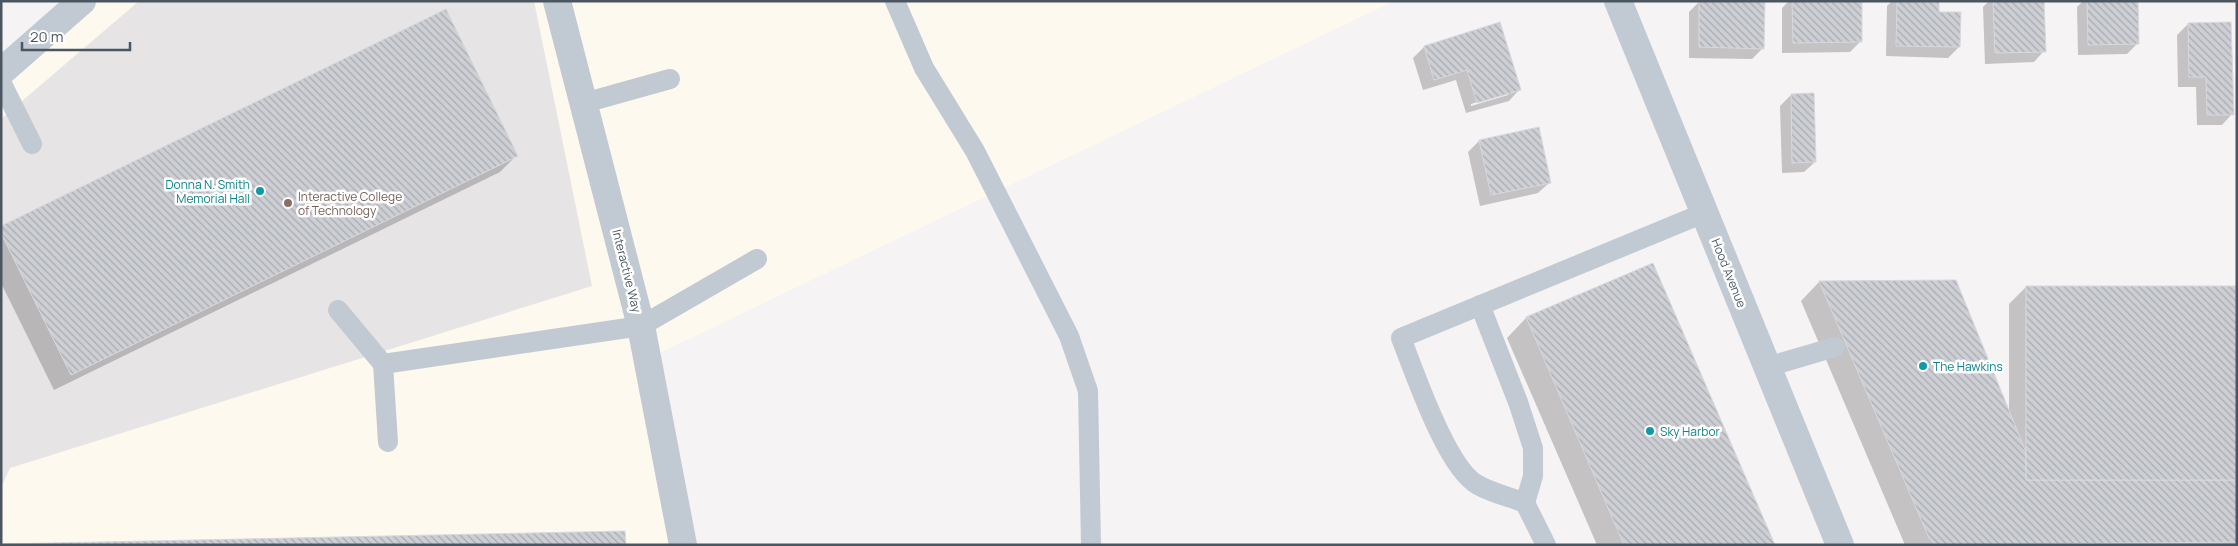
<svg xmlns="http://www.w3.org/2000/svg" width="2238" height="546" viewBox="0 0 2238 546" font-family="Manrope,sans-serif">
  <defs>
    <pattern id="building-back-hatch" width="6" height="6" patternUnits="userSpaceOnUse" patternTransform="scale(1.25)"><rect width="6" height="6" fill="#cdcfd5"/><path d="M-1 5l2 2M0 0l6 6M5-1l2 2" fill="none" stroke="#a8abb0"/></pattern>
  </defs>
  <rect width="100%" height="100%" fill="#f5f3f3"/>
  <polygon fill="#fdf9ef" points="91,1 1394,1 649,358 674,545 1,545 1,78"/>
  <polygon fill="#e6e4e5" points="139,1 534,1 592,286 10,468 1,488 1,119"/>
  <g fill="#0003" fill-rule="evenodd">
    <polygon points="1700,1 1763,48 1752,59 1689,58 1689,12"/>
    <polygon points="1789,1 1860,1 1861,41 1850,52 1782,53 1782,8"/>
    <polygon points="1892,1 1938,1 1938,13 1959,47 1948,58 1886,56 1887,6"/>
    <polygon points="1989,1 2043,1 2044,51 2034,62 1985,64 1983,7"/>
    <polygon points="2083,1 2136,1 2138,43 2127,54 2078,55 2077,7"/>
    <path d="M1500 24 1519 90 1509 101 1466 113 1456 80 1423 90 1413 58 1424 47ZM1508 93V95L1471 106V104Z"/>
    <polygon points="2188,24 2232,114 2222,125 2197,125 2196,87 2178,87 2177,35"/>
    <polygon points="1791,95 1815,162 1804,172 1782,173 1780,106"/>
    <polygon points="1479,141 1549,183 1538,193 1480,206 1468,152"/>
    <polygon points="517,155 500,172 54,390 1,283 1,228"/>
    <polygon points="1653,265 1774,545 1597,545 1507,338 1526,318"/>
    <polygon points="1819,282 2009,415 2009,304 2026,287 2237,287 2237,545 1905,545 1801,301"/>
  </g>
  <g fill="url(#building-back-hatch)" stroke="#d7d9de">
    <polygon points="1699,1 1765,1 1764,49 1699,47"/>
    <polygon points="1792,1 1862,1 1862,42 1793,43"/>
    <polygon points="1897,1 1939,1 1939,12 1961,12 1960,47 1896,46"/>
    <polygon points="1993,1 2044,1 2046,52 1995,53"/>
    <polygon points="2087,1 2138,1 2139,44 2088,45"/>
    <polygon points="446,9 518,156 71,375 1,233 1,226"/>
    <polygon points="1500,22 1521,90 1477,103 1467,70 1434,80 1424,46"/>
    <polygon points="2231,22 2234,115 2207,115 2206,77 2189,77 2188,23"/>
    <polygon points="1814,93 1816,162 1792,163 1791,94"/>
    <polygon points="1539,127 1551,183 1491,195 1479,140"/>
    <polygon points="1653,263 1775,545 1624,545 1526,317"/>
    <polygon points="1956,280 2026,452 2026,480 2237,480 2237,542 1935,545 1929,538 1819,281"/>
    <rect x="2026" y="286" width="211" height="194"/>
    <polygon points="625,531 626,545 4,545 4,544"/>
  </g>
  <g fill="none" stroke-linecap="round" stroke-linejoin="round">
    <g stroke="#c1cad2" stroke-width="20">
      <polyline points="895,1 924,68 975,151 1069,336 1088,391 1091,545"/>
      <polyline points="1,82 32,144"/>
      <polyline points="584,103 670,79"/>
      <polyline points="1480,305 1518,402 1533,448 1533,476 1525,503"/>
      <polyline points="338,310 383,364 641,326 757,259"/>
      <polyline points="383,364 388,442"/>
      <polyline points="1767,367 1835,347"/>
      <path d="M1546 545 1525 503C1510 497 1492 493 1478 485 1447 469 1414 371 1401 338L1704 213"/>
    </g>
    <g stroke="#c1cad2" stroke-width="28">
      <polyline points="557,1 641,326 683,545"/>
      <polyline points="1618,1 1840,545"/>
    </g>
    <polyline stroke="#c1cad2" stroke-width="28" points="1,72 82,1"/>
  </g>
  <g fill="#0f9aa8" stroke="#fff" stroke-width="2">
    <circle cx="260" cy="191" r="5"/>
    <circle cx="1923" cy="366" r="5"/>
    <circle cx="1650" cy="431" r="5"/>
  </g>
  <circle fill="#8d6e63" stroke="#fff" stroke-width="2" cx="288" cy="203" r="5"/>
  <g text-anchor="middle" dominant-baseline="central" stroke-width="5" stroke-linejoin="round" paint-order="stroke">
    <g font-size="12" fill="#0d838f" stroke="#fff" text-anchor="start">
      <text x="250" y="184" text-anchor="end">Donna N. Smith<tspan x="250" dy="14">Memorial Hall</tspan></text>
      <text x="1933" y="366">The Hawkins</text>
      <text x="1660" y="431">Sky Harbor</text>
    </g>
    <g font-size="12" fill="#785e54" stroke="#fff" text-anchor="start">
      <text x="298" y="196">Interactive College<tspan x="298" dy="14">of Technology</tspan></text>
    </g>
    <g font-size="12" fill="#4a5661" stroke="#fff">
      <text transform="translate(627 271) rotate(76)">Interactive Way</text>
      <text transform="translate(1729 273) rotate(68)">Hood Avenue</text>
    </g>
  </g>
  <rect width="2238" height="546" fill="none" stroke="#4a5661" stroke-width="5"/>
  <path d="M22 42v8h108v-8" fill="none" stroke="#4a5661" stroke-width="2.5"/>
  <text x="30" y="42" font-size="15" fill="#4a5661" stroke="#ffffff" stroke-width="4" paint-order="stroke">20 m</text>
</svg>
